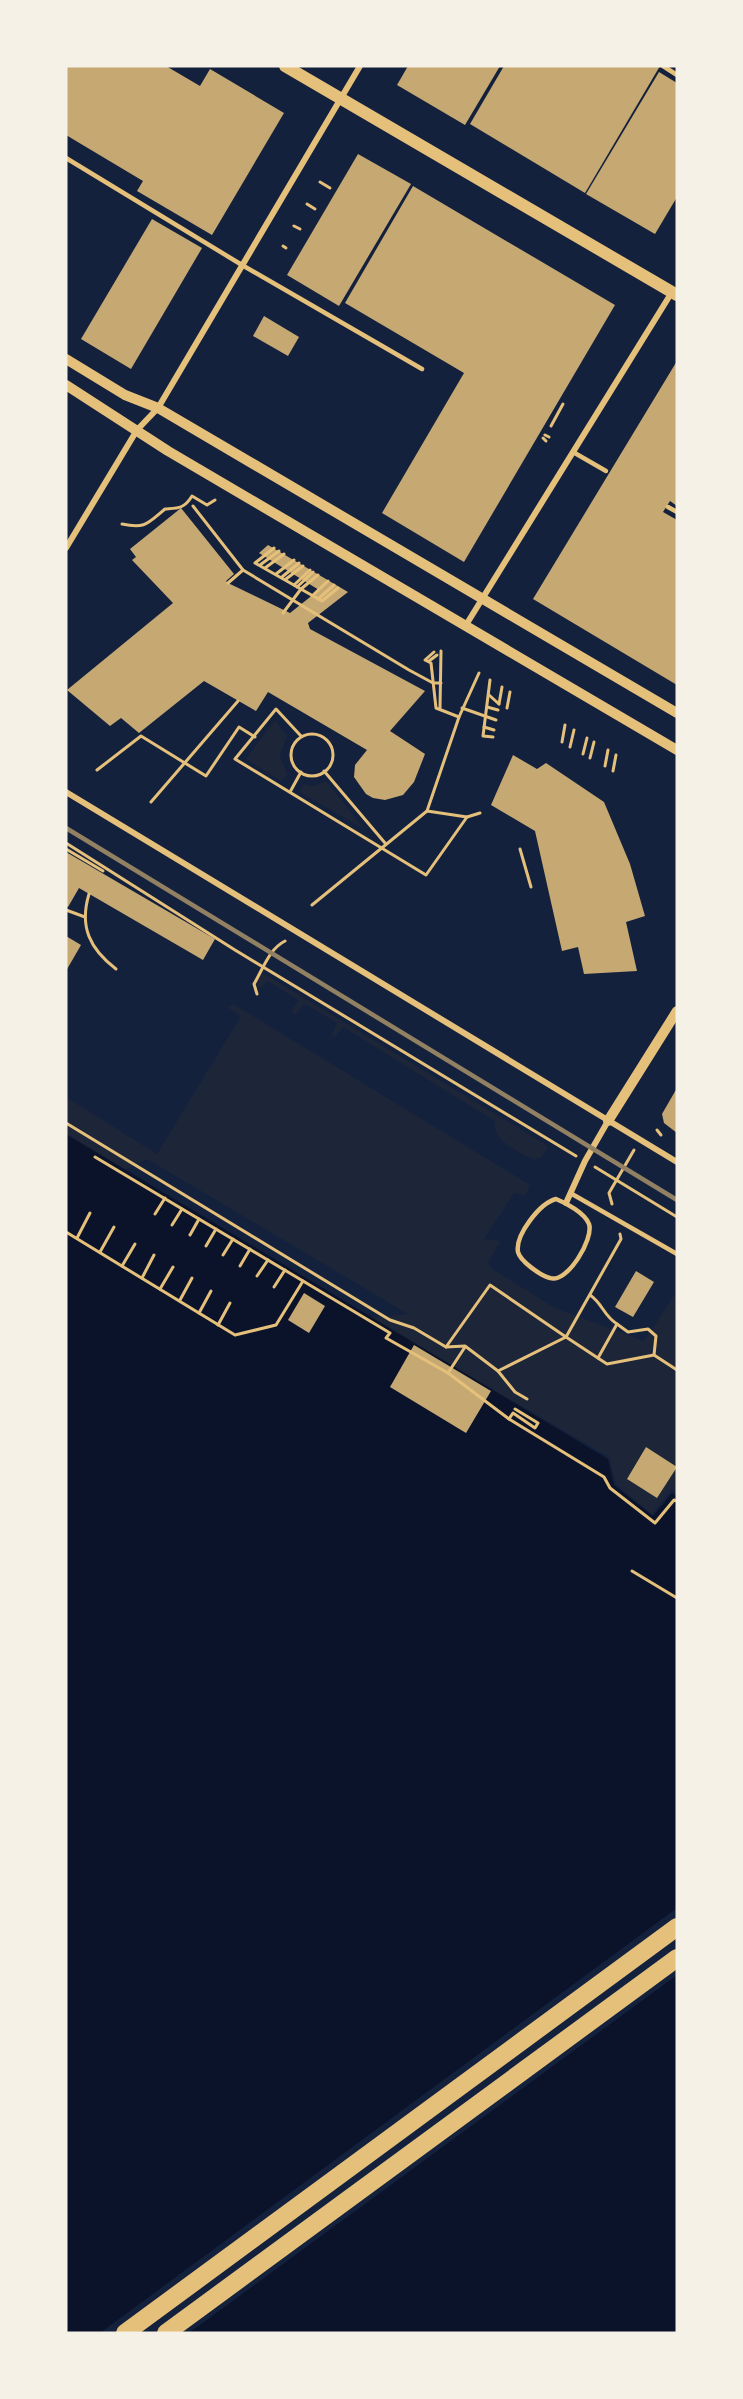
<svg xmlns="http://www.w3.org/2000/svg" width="743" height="2399" viewBox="0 0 743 2399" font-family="Cabin,sans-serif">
  <rect width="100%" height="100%" fill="#14213d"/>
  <g fill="#1d2539">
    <polygon points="275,720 287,736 280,755 287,775 281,781 246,759"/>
    <polygon points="326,781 364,829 300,792 302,784 314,786"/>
    <path d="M263 973 548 1146 542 1157 534 1160C517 1151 493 1142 495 1121L343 1027 336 1036 331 1037 337 1023 305 1004 294 1015 292 1010 299 1000 267 981 261 988 256 985Z"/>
    <polygon points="233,1004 530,1185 526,1195 514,1193 484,1239 500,1241 488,1263 491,1268 555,1308 644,1341 677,1291 677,1493 671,1489 652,1515 616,1484 609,1457 370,1318 408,1314 147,1159 124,1170 66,1134 66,1097 157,1154 241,1016 228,1008"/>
  </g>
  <polygon fill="#0b132b" points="66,1134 608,1459 614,1485 653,1516 672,1493 677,1496 677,2333 66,2333"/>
  <polygon fill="#14213d" points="677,1908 677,1975 189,2333 100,2333"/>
  <g fill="#c6a872">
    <polygon points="66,66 166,66 200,86 210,69 284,113 212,235 137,191 143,181 66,135"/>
    <polygon points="408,66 500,66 465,125 397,85"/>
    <polygon points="504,66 660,66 585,193 470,124"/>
    <polygon points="659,72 677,83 677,197 655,234 586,194"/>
    <polygon points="358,154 411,184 339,306 287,275"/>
    <polygon points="413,186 615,305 464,562 382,513 464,373 345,303"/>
    <polygon points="152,219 202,248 131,369 81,339"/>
    <polygon points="264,316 299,337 288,356 253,336"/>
    <polygon points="677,361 677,506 670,501 663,512 677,520 677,685 533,599"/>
    <polygon points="181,508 234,574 226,581 228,583 290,613 319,590 259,553 268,545 348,592 308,623 310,629 425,691 390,731 425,754 414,782 403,795 385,800 373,798 366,794 354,777 355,765 367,750 268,692 256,711 204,681 139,733 121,718 110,726 67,690 173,603 132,560 136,557 130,549"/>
    <polygon points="513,755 537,769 546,763 604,802 630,864 645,916 626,922 637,971 584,974 578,947 562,951 535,831 491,805"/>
    <polygon points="66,852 215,939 203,960 79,888 68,907 66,906"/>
    <polygon points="66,936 81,945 66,971"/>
    <polygon points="677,1088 677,1133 664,1123 662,1114"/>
    <polygon points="636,1271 654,1282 633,1317 615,1307"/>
    <polygon points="304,1293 325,1306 309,1333 288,1320"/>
    <polygon points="414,1345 491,1391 466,1433 390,1387"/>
    <polygon points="646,1447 677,1467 657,1498 627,1479"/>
  </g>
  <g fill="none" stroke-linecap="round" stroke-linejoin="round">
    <g stroke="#e5c07b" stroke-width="3">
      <polyline points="320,182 330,188"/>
      <polyline points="307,204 315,209"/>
      <polyline points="294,226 300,229"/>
      <polyline points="283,246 286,248"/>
      <polyline points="551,426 563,404"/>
      <polyline points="545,435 549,437"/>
      <polyline points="543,438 546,441"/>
      <polyline points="193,506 243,570 228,583"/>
      <path d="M122 524C145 529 147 524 165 509 178 508 184 509 192 496L207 505 215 500"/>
      <polyline points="274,548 255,563 322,601 338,588"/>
      <polyline points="260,565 279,551"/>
      <polyline points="265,568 284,554"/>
      <polyline points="243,570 409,670 433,683 441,683"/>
      <polyline points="276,574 294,560"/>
      <polyline points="282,577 299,563"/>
      <polyline points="286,579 303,566"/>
      <polyline points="294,585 310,570"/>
      <polyline points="297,587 313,572"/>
      <polyline points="312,596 328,581"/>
      <polyline points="318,599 334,585"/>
      <polyline points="283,613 301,589 318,575"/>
      <polyline points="434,652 425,660 431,663 436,708 459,717"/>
      <polyline points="429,661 437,655"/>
      <polyline points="490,680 483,736 493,737"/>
      <polyline points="489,695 499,704"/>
      <polyline points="499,704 502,687"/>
      <polyline points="487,707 498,710"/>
      <polyline points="440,708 441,651"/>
      <polyline points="462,708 496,720"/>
      <polyline points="507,708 510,692"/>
      <polyline points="484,727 494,730"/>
      <circle cx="312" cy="755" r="21"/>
      <polyline points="301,736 276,709 235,759 426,875 467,817 480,813"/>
      <polyline points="562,742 565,725"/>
      <polyline points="570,747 574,730"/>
      <polyline points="583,754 587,738"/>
      <polyline points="590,758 594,742"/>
      <polyline points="605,766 608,750"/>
      <polyline points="97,770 141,736 206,776 239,727 255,737"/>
      <polyline points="324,771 385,843"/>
      <polyline points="613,771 616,755"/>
      <polyline points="290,792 301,772"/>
      <polyline points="151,802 238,701"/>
      <polyline points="427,811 467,817"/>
      <polyline points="66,843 235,950 576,1156"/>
      <polyline points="66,849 103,871"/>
      <polyline points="520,849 531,887"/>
      <path d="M89 894C79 927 90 949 116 969"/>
      <polyline points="312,905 427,811 459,717 479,673"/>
      <polyline points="66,910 85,917"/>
      <path d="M257 994 254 984C263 969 269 949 285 941"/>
      <polyline points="66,1123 390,1320 414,1328 446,1347 465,1346 498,1371 566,1337 607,1364 654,1355 677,1370"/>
      <polyline points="657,1130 661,1135"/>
      <polyline points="595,1167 677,1217"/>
      <polyline points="612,1204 609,1193 634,1150"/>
      <polyline points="155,1214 165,1198"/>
      <polyline points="172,1225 182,1209"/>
      <polyline points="66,1232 235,1335 276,1325 303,1281 95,1157"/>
      <polyline points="190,1235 199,1219"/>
      <polyline points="77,1238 90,1213"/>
      <polyline points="206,1246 216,1229"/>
      <polyline points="100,1252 114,1227"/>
      <polyline points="223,1255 233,1239"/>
      <polyline points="122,1266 135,1244"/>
      <polyline points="240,1266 250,1249"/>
      <polyline points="257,1276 268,1260"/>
      <polyline points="142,1278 154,1255"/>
      <polyline points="303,1281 390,1333 386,1338 448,1373 509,1419 604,1477 610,1488 655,1523 674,1500 677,1501"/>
      <polyline points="274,1287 285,1270"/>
      <polyline points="160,1289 173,1267"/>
      <path d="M590 1295C603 1304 603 1315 617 1324L598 1358"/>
      <polyline points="180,1300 192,1278"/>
      <polyline points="199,1313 211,1291"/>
      <polyline points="617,1324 628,1332 648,1329 656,1336 654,1355"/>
      <polyline points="218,1325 230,1303"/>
      <polyline points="446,1347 490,1285 566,1337 621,1239 620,1234"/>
      <polyline points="498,1371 515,1392 527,1399"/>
      <polyline points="448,1373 465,1347"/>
      <polyline points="509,1419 513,1413 535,1428 538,1423 515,1409"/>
      <polyline points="632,1571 677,1598"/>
    </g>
    <g stroke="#e5c07b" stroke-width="4.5">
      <polyline points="663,66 677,75"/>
      <polyline points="66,158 242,265 422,369"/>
      <polyline points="573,452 606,471"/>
      <polyline points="668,507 677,512"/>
      <polyline points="572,1194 677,1254"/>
      <path d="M556 1199C566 1203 585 1213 589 1224 594 1239 567 1284 550 1278 541 1276 520 1261 518 1252 515 1235 540 1203 556 1199Z"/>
    </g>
    <g stroke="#e5c07b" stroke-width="6">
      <polyline points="66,548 137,430 158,408 360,66"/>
      <polyline points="466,625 672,292"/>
      <polyline points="66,792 677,1162"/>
      <polyline points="566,1203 585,1161 608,1121"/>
    </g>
    <g stroke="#e5c07b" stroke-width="10">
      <polyline points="66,359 125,395 158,408 677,713"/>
      <polyline points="66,385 168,451 677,750"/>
      <polyline points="608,1121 677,1011"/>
    </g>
    <polyline stroke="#e5c07b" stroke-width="12" points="285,66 677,295"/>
    <g stroke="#e5c07b" stroke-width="18">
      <polyline points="125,2333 677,1927"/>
      <polyline points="166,2333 677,1958"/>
    </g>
    <polyline stroke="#918062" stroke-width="4.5" points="66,828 677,1200"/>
  </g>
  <rect width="743" height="2399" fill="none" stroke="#f6f1e7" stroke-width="135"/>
</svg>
